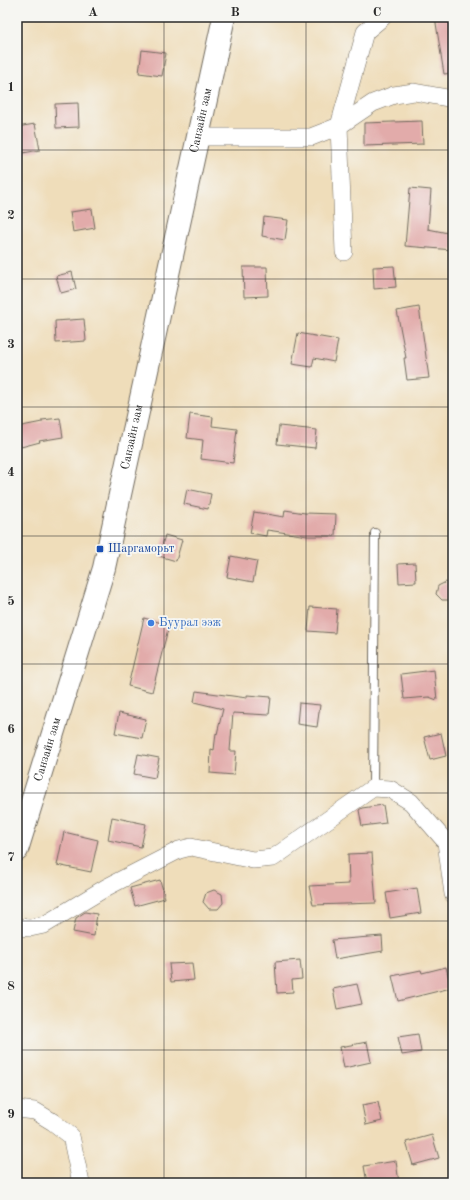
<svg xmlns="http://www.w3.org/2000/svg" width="470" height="1200" viewBox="0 0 470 1200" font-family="'Old Standard TT',serif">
  <rect width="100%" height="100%" fill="#f6f6f2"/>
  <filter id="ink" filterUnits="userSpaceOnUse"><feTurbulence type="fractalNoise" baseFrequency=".025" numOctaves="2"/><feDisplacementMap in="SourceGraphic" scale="8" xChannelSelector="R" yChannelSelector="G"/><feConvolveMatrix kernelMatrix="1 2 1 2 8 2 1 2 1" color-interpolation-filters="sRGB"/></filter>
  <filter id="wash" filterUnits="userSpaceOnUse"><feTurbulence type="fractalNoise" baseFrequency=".012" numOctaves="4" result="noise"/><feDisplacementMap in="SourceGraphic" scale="16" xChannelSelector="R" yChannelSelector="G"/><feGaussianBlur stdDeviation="0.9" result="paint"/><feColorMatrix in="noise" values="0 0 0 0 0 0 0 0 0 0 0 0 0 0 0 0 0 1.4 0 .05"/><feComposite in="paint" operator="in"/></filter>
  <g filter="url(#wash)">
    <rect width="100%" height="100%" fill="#efddba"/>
    <g id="blocks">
      <g fill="#e2abaa">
        <polygon points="435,17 453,17 453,73 444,74"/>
        <polygon points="142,50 166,53 162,76 139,73"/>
        <polygon points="78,103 79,127 56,128 55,104"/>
        <polygon points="422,121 423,144 364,146 364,123"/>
        <polygon points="35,124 40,150 17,154 17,127"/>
        <polygon points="410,188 431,190 428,229 453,234 453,250 405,246"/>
        <polygon points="92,209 95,228 73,232 70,212"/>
        <polygon points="264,217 288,220 285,240 262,236"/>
        <polygon points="394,266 396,287 374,289 373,267"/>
        <polygon points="243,267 267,267 268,296 244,297"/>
        <polygon points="72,272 76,289 61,293 56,276"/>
        <polygon points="419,307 429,378 407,380 404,358 406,358 397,311"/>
        <polygon points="84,319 86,341 56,343 55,321"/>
        <polygon points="298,333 338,340 334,362 314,358 312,367 292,364"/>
        <polygon points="190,414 213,417 212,426 237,429 233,463 201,459 203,440 187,438"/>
        <polygon points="60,418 63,437 39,441 40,442 21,447 17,427 42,422 42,420"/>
        <polygon points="279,426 317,430 315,448 277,444"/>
        <polygon points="187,489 211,494 208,509 184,504"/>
        <polygon points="285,510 305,513 336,514 335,536 308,536 267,530 266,536 250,533 254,512 284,517"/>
        <polygon points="165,535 182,540 176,561 159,556"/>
        <polygon points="231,556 257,561 253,582 227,577"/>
        <polygon points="415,563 416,582 399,583 398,564"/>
        <polygon points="446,582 453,586 453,600 442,600 436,594 438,586"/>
        <polygon points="310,607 337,609 335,633 308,631"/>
        <polygon points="144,618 169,625 152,692 128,686"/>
        <polygon points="434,670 437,700 429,697 404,699 401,674"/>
        <polygon points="196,691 247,698 247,695 271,697 269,715 233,713 230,751 236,751 234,775 210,773 211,749 214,750 216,733 217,734 223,709 194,702"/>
        <polygon points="299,703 320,705 317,727 297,724"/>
        <polygon points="119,713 146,719 142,738 115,733"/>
        <polygon points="441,733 446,756 430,760 424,737"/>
        <polygon points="138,754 159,758 155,778 134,774"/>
        <polygon points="383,805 386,823 362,826 359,810 362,808"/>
        <polygon points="112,817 146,824 141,847 108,840"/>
        <polygon points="64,832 98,840 91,872 57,865"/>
        <polygon points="372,853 376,903 313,905 309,886 349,884 348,854"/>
        <polygon points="160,880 165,898 135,906 130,888"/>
        <polygon points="417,888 421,913 390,918 386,893"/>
        <polygon points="214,890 222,894 223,903 218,909 209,909 203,902 206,893"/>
        <polygon points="85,912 97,914 94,936 73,932 76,918"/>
        <polygon points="382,936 383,951 335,959 332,940"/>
        <polygon points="300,960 302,979 292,980 293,992 277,993 275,962"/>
        <polygon points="192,963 194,980 171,982 169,964"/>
        <polygon points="446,967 451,988 398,1001 392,976 421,970 422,973"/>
        <polygon points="357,984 362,1004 337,1009 333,989"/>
        <polygon points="418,1034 421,1052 402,1055 398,1037"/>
        <polygon points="367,1042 371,1062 344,1068 340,1047"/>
        <polygon points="378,1102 382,1121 366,1125 362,1105"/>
        <polygon points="432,1135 439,1158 413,1165 406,1142"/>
        <polygon points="396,1161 399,1183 367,1183 364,1166"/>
      </g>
    </g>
  </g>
  <g filter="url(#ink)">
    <use href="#blocks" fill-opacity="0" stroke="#70695d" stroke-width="1"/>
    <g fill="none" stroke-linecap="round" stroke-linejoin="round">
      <g stroke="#70695d" stroke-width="10">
        <polyline id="lane" points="373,788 375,533"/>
      </g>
      <g stroke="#70695d" stroke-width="18">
        <g id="street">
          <polyline points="197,137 311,137 339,126 373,103 394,95 414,92 453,99"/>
          <polyline points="344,252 339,126 365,32 383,17"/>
          <polyline points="17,927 30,928 44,925 107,887 179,850 191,847 253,860 273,858 373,788 390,789 411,802 446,842 453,894"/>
          <polyline points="17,1109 35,1111 53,1122 71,1136 81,1183"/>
        </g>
      </g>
      <g stroke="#70695d" stroke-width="24">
        <g id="secondary">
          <path id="s1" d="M17 850 104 568 224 17"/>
        </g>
      </g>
      <use href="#lane" stroke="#fff" stroke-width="8"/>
      <use href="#street" stroke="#fff" stroke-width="17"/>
      <use href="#secondary" stroke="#fff" stroke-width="22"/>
    </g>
  </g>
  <path fill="none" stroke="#2b2b2b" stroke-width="1" stroke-opacity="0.55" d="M164 17V1183M306 17V1183M17 150H453M17 279H453M17 407H453M17 536H453M17 664H453M17 793H453M17 921H453M17 1050H453"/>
  <rect fill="#1a4fb4" stroke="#f6f6f2" stroke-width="1.5" x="96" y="545" width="8" height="8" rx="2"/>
  <circle fill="#3f7fe0" stroke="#f6f6f2" stroke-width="1.5" cx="151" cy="623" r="4"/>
  <g text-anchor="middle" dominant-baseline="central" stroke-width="3.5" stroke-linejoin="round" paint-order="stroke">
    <g font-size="12" fill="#2b2b2b" stroke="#f6f6f2">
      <text stroke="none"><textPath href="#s1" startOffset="753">Санзайн зам</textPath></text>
      <text stroke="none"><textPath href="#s1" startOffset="429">Санзайн зам</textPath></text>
      <text stroke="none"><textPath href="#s1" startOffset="105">Санзайн зам</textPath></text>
    </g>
    <g font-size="12" fill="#164399" stroke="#f6f6f2" text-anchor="start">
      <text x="108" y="549">Шаргаморьт</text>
    </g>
    <g font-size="12" fill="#366cbe" stroke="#f6f6f2" text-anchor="start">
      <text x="159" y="623">Буурал ээж</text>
    </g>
  </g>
  <rect width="470" height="1200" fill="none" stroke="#f6f6f2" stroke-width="44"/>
  <rect x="22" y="22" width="426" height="1156" fill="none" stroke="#2b2b2b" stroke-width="1.5"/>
  <g font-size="13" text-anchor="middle" font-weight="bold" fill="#2b2b2b">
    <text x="93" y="16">A</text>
    <text x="235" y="16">B</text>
    <text x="377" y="16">C</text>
    <text x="11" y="91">1</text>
    <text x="11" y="219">2</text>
    <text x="11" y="348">3</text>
    <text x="11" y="476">4</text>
    <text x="11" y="605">5</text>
    <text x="11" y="733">6</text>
    <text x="11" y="861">7</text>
    <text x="11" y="990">8</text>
    <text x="11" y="1118">9</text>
  </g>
</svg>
